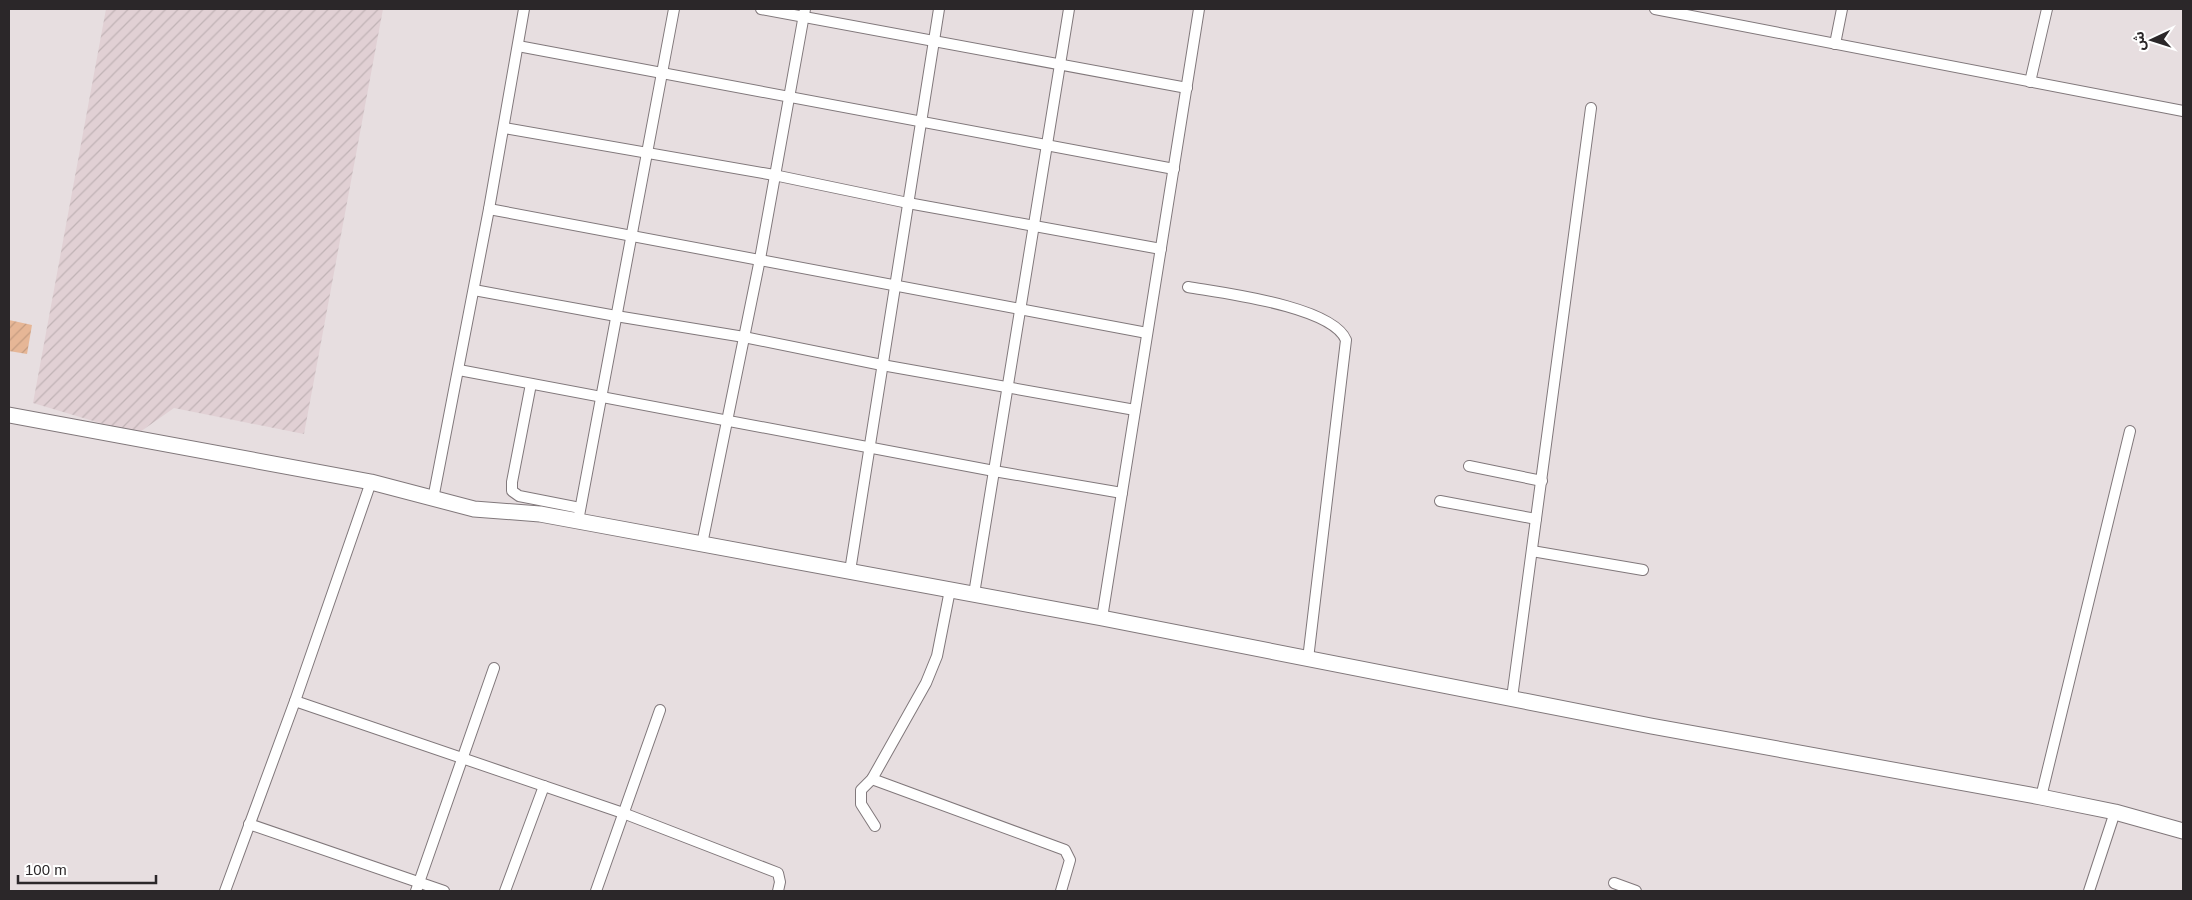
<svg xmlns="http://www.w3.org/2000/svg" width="2192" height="900" viewBox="0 0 2192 900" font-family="Arial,'Noto Sans Arabic',sans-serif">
  <defs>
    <pattern id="industrial-furrows" width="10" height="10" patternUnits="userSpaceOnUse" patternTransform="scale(1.25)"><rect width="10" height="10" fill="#e1d0d4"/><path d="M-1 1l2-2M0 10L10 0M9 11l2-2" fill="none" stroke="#c1b3b6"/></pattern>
    <pattern id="garden-furrows" width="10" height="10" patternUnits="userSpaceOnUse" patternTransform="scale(1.25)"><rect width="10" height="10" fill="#e6b696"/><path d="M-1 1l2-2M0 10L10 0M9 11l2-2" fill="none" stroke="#c59c81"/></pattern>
  </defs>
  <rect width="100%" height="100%" fill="#e7dee0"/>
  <polygon fill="url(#industrial-furrows)" points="106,9 383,9 304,434 174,408 137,434 33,403"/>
  <polygon fill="url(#garden-furrows)" points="9,320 32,325 27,354 9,351"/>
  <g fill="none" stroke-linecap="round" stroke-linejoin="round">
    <g stroke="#81787b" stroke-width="12">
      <g id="street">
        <polyline points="761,9 1187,88"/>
        <polyline points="1655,9 2183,111"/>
        <polyline points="1835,44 1842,9"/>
        <polyline points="518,46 1174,169"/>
        <polyline points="2030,82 2047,9"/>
        <polyline points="504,128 774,175 908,203 1161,249"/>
        <polyline points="489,209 1147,333"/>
        <path d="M1188 287C1222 293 1332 306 1346 340L1308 659"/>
        <polyline points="474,290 616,316 744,337 882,365 1135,410"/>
        <polyline points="459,370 994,471 1122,493"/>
        <polyline points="531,384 512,482 512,491 519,496 580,508"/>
        <polyline points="1469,466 1542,481"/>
        <polyline points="433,499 489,209 524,9"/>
        <polyline points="1440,501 1536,519"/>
        <polyline points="578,521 674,9"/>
        <polyline points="702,544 760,259 805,9"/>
        <polyline points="1532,551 1643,570"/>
        <polyline points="850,571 939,9"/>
        <polyline points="974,594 1069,9"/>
        <polyline points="1102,618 1199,9"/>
        <polyline points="1512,698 1591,108"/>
        <polyline points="295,701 623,813 778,873 780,882 778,891"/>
        <polyline points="872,779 1065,850 1070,860 1061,891"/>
        <polyline points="2041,797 2130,431"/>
        <polyline points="249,824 444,891"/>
        <polyline points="875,826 861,804 861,790 872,779 926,683 937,656 950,590"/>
        <polyline points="1614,883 1636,891"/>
        <polyline points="225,891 295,701 371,482"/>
        <polyline points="416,891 494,668"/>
        <polyline points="505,891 544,786"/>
        <polyline points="596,891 660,710"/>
        <polyline points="2089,891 2115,812"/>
      </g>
    </g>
    <g stroke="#81787b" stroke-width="17">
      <polyline id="secondary" points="9,415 371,482 474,509 540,514 578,521 1102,618 1651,726 2041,797 2115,812 2183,831"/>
    </g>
    <use href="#street" stroke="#fff" stroke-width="10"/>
    <use href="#secondary" stroke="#fff" stroke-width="15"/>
  </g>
  <rect width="2192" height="900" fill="none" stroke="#2b2729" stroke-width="20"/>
  <g transform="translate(2152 40) rotate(266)" stroke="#ffffff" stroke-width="4" paint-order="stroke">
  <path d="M0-4L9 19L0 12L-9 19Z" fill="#2b2729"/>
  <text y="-8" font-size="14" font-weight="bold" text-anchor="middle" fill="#2b2729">ش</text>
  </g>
  <path d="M18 875v8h138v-8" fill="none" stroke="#2b2729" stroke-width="2.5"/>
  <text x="25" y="875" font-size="15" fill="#2b2729" stroke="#ffffff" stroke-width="4" paint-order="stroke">100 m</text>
</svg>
